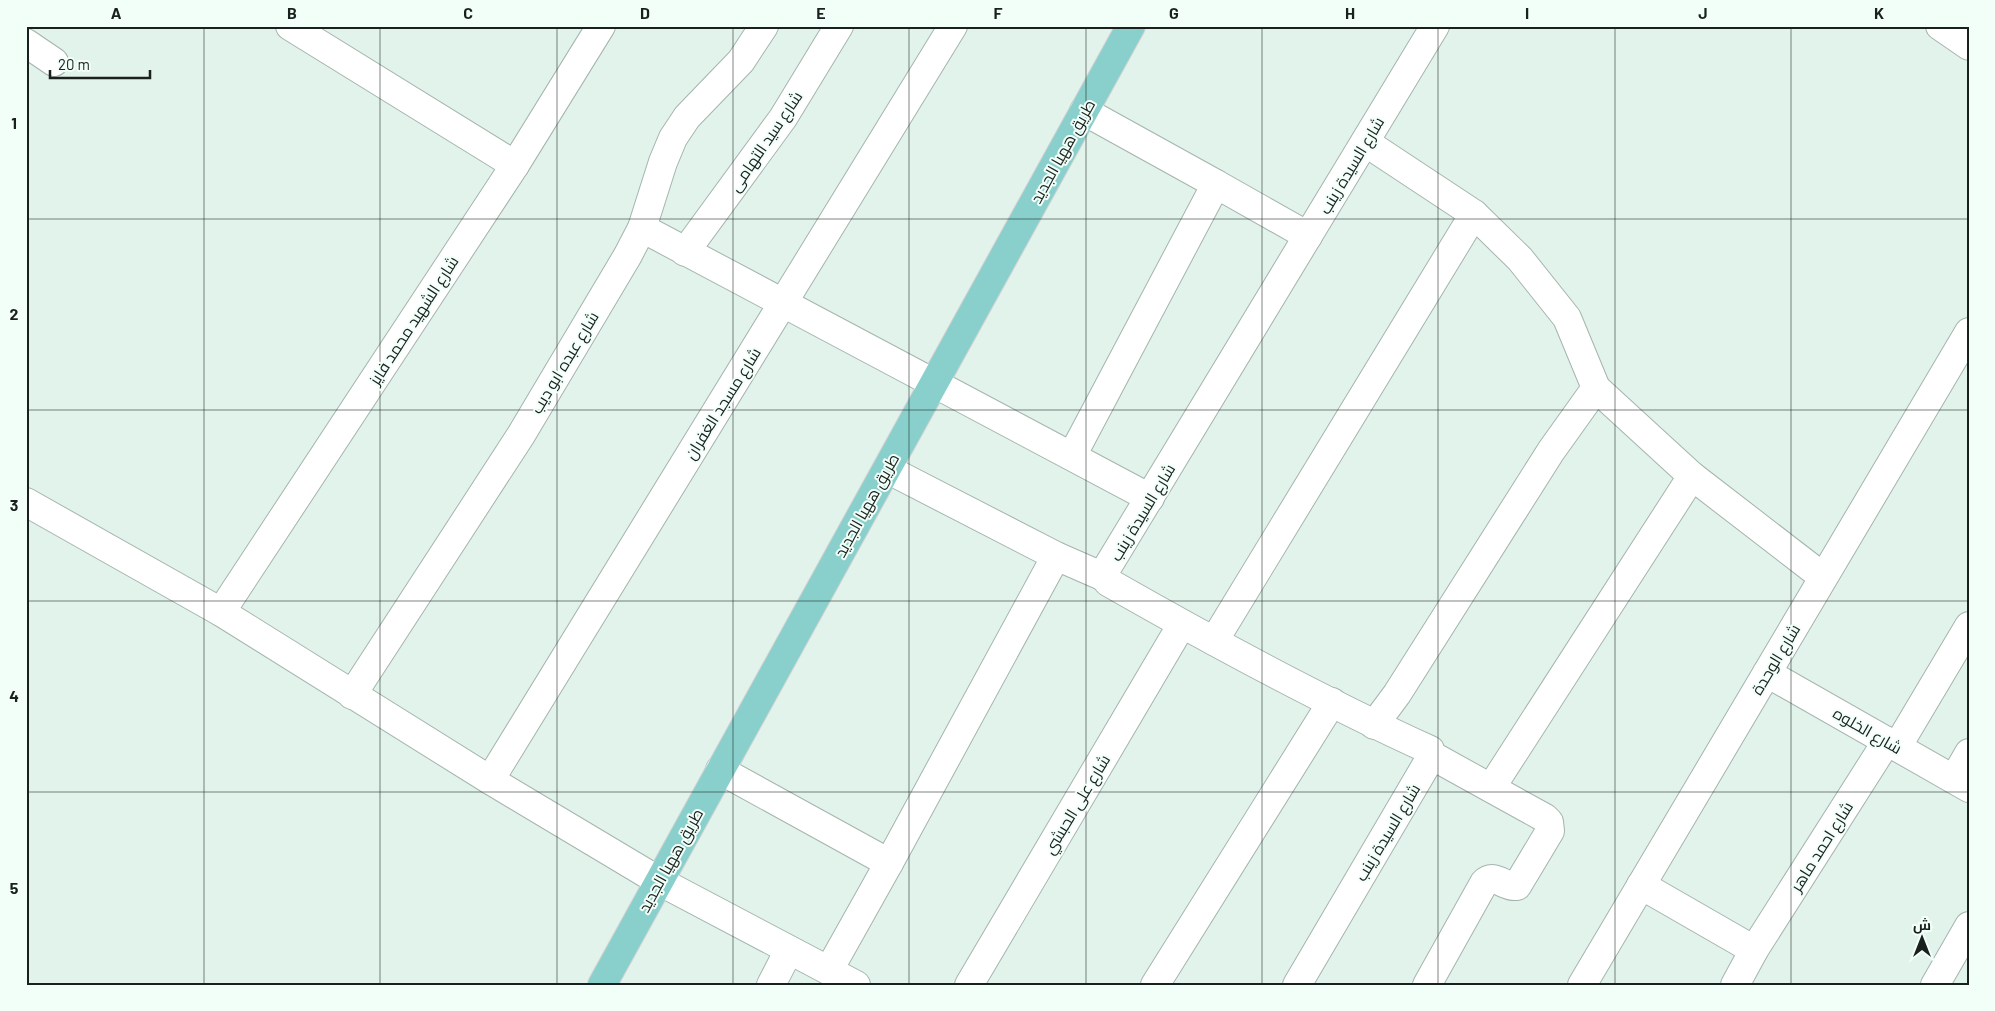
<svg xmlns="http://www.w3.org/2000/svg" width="1995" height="1011" viewBox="0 0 1995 1011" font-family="Barlow,Cairo,sans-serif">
  <rect width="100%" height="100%" fill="#e1f3ea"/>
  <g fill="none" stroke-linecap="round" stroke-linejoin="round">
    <g stroke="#a4b5ad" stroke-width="30">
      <g id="minor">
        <polyline points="290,26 515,165"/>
        <polyline points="1940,26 1969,46"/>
        <polyline points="26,43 54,62"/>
        <polyline points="1365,142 1474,214 1520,259 1567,318 1596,388 1692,476 1823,577"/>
        <polyline points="1216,184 1308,236"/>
        <polyline points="642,228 1150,498"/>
        <polyline points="685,252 783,118 839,26"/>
        <polyline points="1072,456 1216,184 1084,111"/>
        <polyline points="887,469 1056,556 1104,577"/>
        <polyline points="26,502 221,612 490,780 659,881 856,985"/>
        <polyline points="221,612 515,165 601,26"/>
        <polyline points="1214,641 1474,214"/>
        <polyline points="1767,673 1969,788"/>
        <polyline points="352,695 521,435 628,255 642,228 663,162 673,138 687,117 741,61 764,26"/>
        <polyline points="1374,725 1397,694 1551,451 1596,388"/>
        <polyline points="1897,747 1969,626"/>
        <polyline points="720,770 889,863"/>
        <polyline points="1954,779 1969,753"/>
        <polyline points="490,780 953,26"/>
        <polyline points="1491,788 1692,476"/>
        <polyline points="1641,885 1754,950"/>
        <polyline points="829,970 889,863 1056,556"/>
        <polyline points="771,985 789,950"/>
        <polyline points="969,985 1182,624"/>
        <polyline points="1155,985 1332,702"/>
        <path d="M1297 985 1431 757 1430 750C1320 700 1213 642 1108 582L1104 577 1105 571 1435 26"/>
        <path d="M1427 985 1484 883C1495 872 1504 888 1517 886L1550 831 1549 822 1545 818 1431 755"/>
        <polyline points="1582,985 1969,332"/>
        <polyline points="1735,985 1754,950 1887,741"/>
        <polyline points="1935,985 1969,926"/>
      </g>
    </g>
    <g stroke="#d1d2d2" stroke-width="30">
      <polyline id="primary" points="602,985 1131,26"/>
    </g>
    <use href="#minor" stroke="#fff" stroke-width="28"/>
    <use href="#primary" stroke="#89d0cd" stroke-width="28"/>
  </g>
  <path fill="none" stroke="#1a201e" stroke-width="1" stroke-opacity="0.55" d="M204 26V985M380 26V985M557 26V985M733 26V985M909 26V985M1086 26V985M1262 26V985M1438 26V985M1615 26V985M1791 26V985M26 219H1969M26 410H1969M26 601H1969M26 792H1969"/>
  <g text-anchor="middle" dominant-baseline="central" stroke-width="4" stroke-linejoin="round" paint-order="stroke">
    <g font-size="16" fill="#1a201e" stroke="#f1fff8">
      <text transform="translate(765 141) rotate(-56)">شارع سيد التهامى</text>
      <text transform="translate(1062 151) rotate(-61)">طريق ههيا الجديد</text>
      <text transform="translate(1351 165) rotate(-59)">شارع السيدة زينب</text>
      <text transform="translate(413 320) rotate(-57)">شارع الشهيد محمد فايز</text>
      <text transform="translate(564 362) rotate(-59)">شارع عبده ابو ديب</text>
      <text transform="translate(722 403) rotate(-58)">شارع مسجد الغفران</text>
      <text transform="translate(866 505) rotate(-61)">طريق ههيا الجديد</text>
      <text transform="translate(1142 512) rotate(-59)">شارع السيدة زينب</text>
      <text transform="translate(1775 659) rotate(-59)">شارع الوحدة</text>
      <text transform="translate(1868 730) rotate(30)">شارع الخلوه</text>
      <text transform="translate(1076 804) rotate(-59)">شارع على الحبشي</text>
      <text transform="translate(1387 832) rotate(-59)">شارع السيدة زينب</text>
      <text transform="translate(1821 846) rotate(-58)">شارع احمد ماهر</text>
      <text transform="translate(670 860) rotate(-61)">طريق ههيا الجديد</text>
    </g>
  </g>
  <rect width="1995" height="1011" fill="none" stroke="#f1fff8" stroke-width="55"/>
  <g transform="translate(1922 938)" stroke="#f1fff8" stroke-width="4" paint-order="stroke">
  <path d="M0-4L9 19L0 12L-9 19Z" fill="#1a201e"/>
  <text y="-8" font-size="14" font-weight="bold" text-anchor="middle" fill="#1a201e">ش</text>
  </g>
  <path d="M50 70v8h100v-8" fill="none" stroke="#1a201e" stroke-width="2.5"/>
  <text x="58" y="70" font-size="15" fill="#1a201e" stroke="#f1fff8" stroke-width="4" paint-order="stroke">20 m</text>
  <rect x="28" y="28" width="1940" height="956" fill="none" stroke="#1a201e" stroke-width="2"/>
  <g font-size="16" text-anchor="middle" font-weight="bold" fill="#1a201e">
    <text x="116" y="19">A</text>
    <text x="292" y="19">B</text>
    <text x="468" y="19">C</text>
    <text x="645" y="19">D</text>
    <text x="821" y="19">E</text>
    <text x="998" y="19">F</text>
    <text x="1174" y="19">G</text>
    <text x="1350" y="19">H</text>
    <text x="1527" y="19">I</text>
    <text x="1703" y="19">J</text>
    <text x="1879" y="19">K</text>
    <text x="14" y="129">1</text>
    <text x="14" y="320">2</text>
    <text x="14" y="511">3</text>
    <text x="14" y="702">4</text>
    <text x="14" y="894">5</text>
  </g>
</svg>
